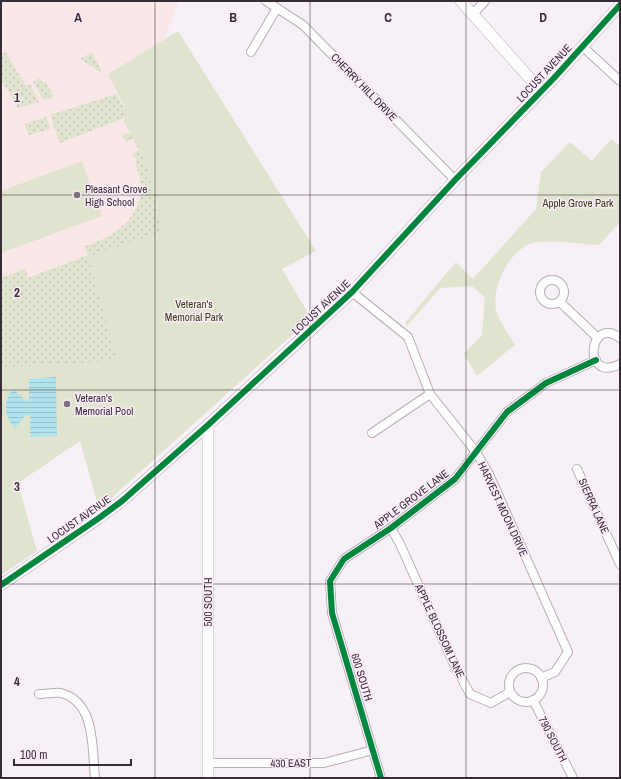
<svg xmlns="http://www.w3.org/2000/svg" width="621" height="779" viewBox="0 0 621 779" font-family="'Archivo Narrow',sans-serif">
  <defs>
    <pattern id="grass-dots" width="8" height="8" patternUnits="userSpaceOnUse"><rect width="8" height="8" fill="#e0e3ce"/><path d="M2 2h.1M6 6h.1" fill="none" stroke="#c1c3b2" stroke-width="1.8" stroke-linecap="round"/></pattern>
    <pattern id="water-rules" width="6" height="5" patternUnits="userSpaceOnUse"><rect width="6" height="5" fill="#b0e3ec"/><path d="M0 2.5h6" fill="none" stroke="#98c3cb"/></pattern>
  </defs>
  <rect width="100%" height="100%" fill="#f8f0f7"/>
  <polygon fill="#fae8e8" points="1,1 179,1 164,40 108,74 129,116 123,120 145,158 162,233 1,367"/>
  <g fill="url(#grass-dots)">
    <polygon points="5,51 26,86 30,84 39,102 18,108 1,79 1,54"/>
    <polygon points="92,52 103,74 80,59"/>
    <polygon points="40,78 43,83 46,82 54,97 44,100 33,82"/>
    <polygon points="116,94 129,116 60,143 50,115"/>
    <polygon points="46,117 51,129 29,135 24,124"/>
    <path d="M131 132 146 158 239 360 1 372V278L25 269 28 278 88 255 85 246C123 235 154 206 135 163L137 161 133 154 139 150 133 139 126 142 122 136Z"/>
  </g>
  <g fill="#e0e3ce">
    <polygon points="178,31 316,251 282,269 311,318 99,509 80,441 18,483 37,551 1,575 1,367 117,361 88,256 161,232 145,158 123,120 129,116 108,74"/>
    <path d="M611 139 620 146V222L599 245C581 244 554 240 537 242 511 245 489 289 497 313 501 324 509 335 515 345L477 376 464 354 482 335 485 298 472 286 440 288 407 326 405 323 456 262 473 279 536 209 541 172 570 142 592 161Z"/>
    <polygon points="82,161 102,216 1,253 1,191"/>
  </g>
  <path fill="url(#water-rules)" d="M56 377 57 436 30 437V415H26L15 428C4 416 3 401 13 389L26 401 29 400V379Z"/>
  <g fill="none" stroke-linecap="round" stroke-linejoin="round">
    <g stroke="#b7afb6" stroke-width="10">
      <g id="minor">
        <polyline points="266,1 303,25 455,180"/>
        <polyline points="473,14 485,1"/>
        <polyline points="582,46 620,81"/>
        <polyline points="251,52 277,8"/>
        <circle cx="552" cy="292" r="12"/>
        <polyline points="352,292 408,337 430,394 476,452 489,474 568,652 555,672 541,678"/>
        <polyline points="560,302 598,338"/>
        <path d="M620 338C589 314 581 384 620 364"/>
        <polyline points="372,433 430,394"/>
        <polyline points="577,469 620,564"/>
        <polyline points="391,528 400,544 454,664 470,694 491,703 510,692"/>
        <circle cx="526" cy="685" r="17"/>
        <path d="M39 694C46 694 55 692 61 693 96 702 92 749 95 778"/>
        <polyline points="533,700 573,778"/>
        <polyline points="208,763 324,763 373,750"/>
        <polyline points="381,778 332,613 330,581 344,559 391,528 455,479 507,412 546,383 596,360"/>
      </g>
    </g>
    <g stroke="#b7afb6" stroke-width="12">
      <g id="tertiary">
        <polyline points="461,1 541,91"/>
        <polyline points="1,585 99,518 122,501 208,425 352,292 455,180 554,78 620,5"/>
        <polyline points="208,778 208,425"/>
      </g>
    </g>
    <use href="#minor" stroke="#fefdfe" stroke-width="8"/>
    <use href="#tertiary" stroke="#fefdfe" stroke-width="11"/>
    <g stroke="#fcecfa" stroke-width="8">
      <g id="cycleway">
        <polyline points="1,585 99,518 122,501 208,425 352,292 455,180 554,78 620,5"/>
        <polyline points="381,778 332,613 330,581 344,559 391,528 455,479 507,412 546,383 596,360"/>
      </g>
    </g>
    <use href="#cycleway" stroke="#00873e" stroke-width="6"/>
  </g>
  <path fill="none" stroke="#372d36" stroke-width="1" stroke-opacity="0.55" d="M155 1V778M310 1V778M466 1V778M1 195H620M1 390H620M1 584H620"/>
  <g fill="#7b717a" stroke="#fcecfa" stroke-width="1.5">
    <circle cx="77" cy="195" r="4"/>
    <circle cx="67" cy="404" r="4"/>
  </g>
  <g text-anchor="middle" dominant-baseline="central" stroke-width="3" stroke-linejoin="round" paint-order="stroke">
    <g font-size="11" fill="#372d36" stroke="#fcecfa">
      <text transform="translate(544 73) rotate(-47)">LOCUST AVENUE</text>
      <text transform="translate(364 87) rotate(46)">CHERRY HILL DRIVE</text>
      <text transform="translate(321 307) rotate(-43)">LOCUST AVENUE</text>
      <text transform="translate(411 499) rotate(-37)">APPLE GROVE LANE</text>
      <text transform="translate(594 506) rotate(66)">SIERRA LANE</text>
      <text transform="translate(503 509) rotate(65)">HARVEST MOON DRIVE</text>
      <text transform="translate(79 519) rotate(-35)">LOCUST AVENUE</text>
      <text transform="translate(208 602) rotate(-90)">500 SOUTH</text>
      <text transform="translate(440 631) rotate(65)">APPLE BLOSSOM LANE</text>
      <text transform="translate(362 677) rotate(73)">600 SOUTH</text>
      <text transform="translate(553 739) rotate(63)">790 SOUTH</text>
      <text transform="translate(291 763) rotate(-1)">430 EAST</text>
    </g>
    <g font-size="11" fill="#372d36" stroke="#fcecfa" text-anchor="start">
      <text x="85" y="189">Pleasant Grove<tspan x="85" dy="13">High School</tspan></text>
      <text x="75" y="398">Veteran's<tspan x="75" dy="13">Memorial Pool</tspan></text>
    </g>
    <g font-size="11" fill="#343d12" stroke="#fcecfa">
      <text x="578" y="203">Apple Grove Park</text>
      <text x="194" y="304">Veteran's<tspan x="194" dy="13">Memorial Park</tspan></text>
    </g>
  </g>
  <g font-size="13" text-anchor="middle" font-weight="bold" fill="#372d36" stroke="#fcecfa" stroke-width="3" stroke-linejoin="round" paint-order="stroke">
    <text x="78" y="22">A</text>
    <text x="233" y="22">B</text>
    <text x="388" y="22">C</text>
    <text x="543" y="22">D</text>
    <text x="17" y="102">1</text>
    <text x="17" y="297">2</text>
    <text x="17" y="491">3</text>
    <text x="17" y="686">4</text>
  </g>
  <rect width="621" height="779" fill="none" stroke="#372d36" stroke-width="4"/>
  <path d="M14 759v6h117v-6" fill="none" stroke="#372d36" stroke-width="2"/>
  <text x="20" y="759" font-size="12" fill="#372d36" stroke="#fcecfa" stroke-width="3" paint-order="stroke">100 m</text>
</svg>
